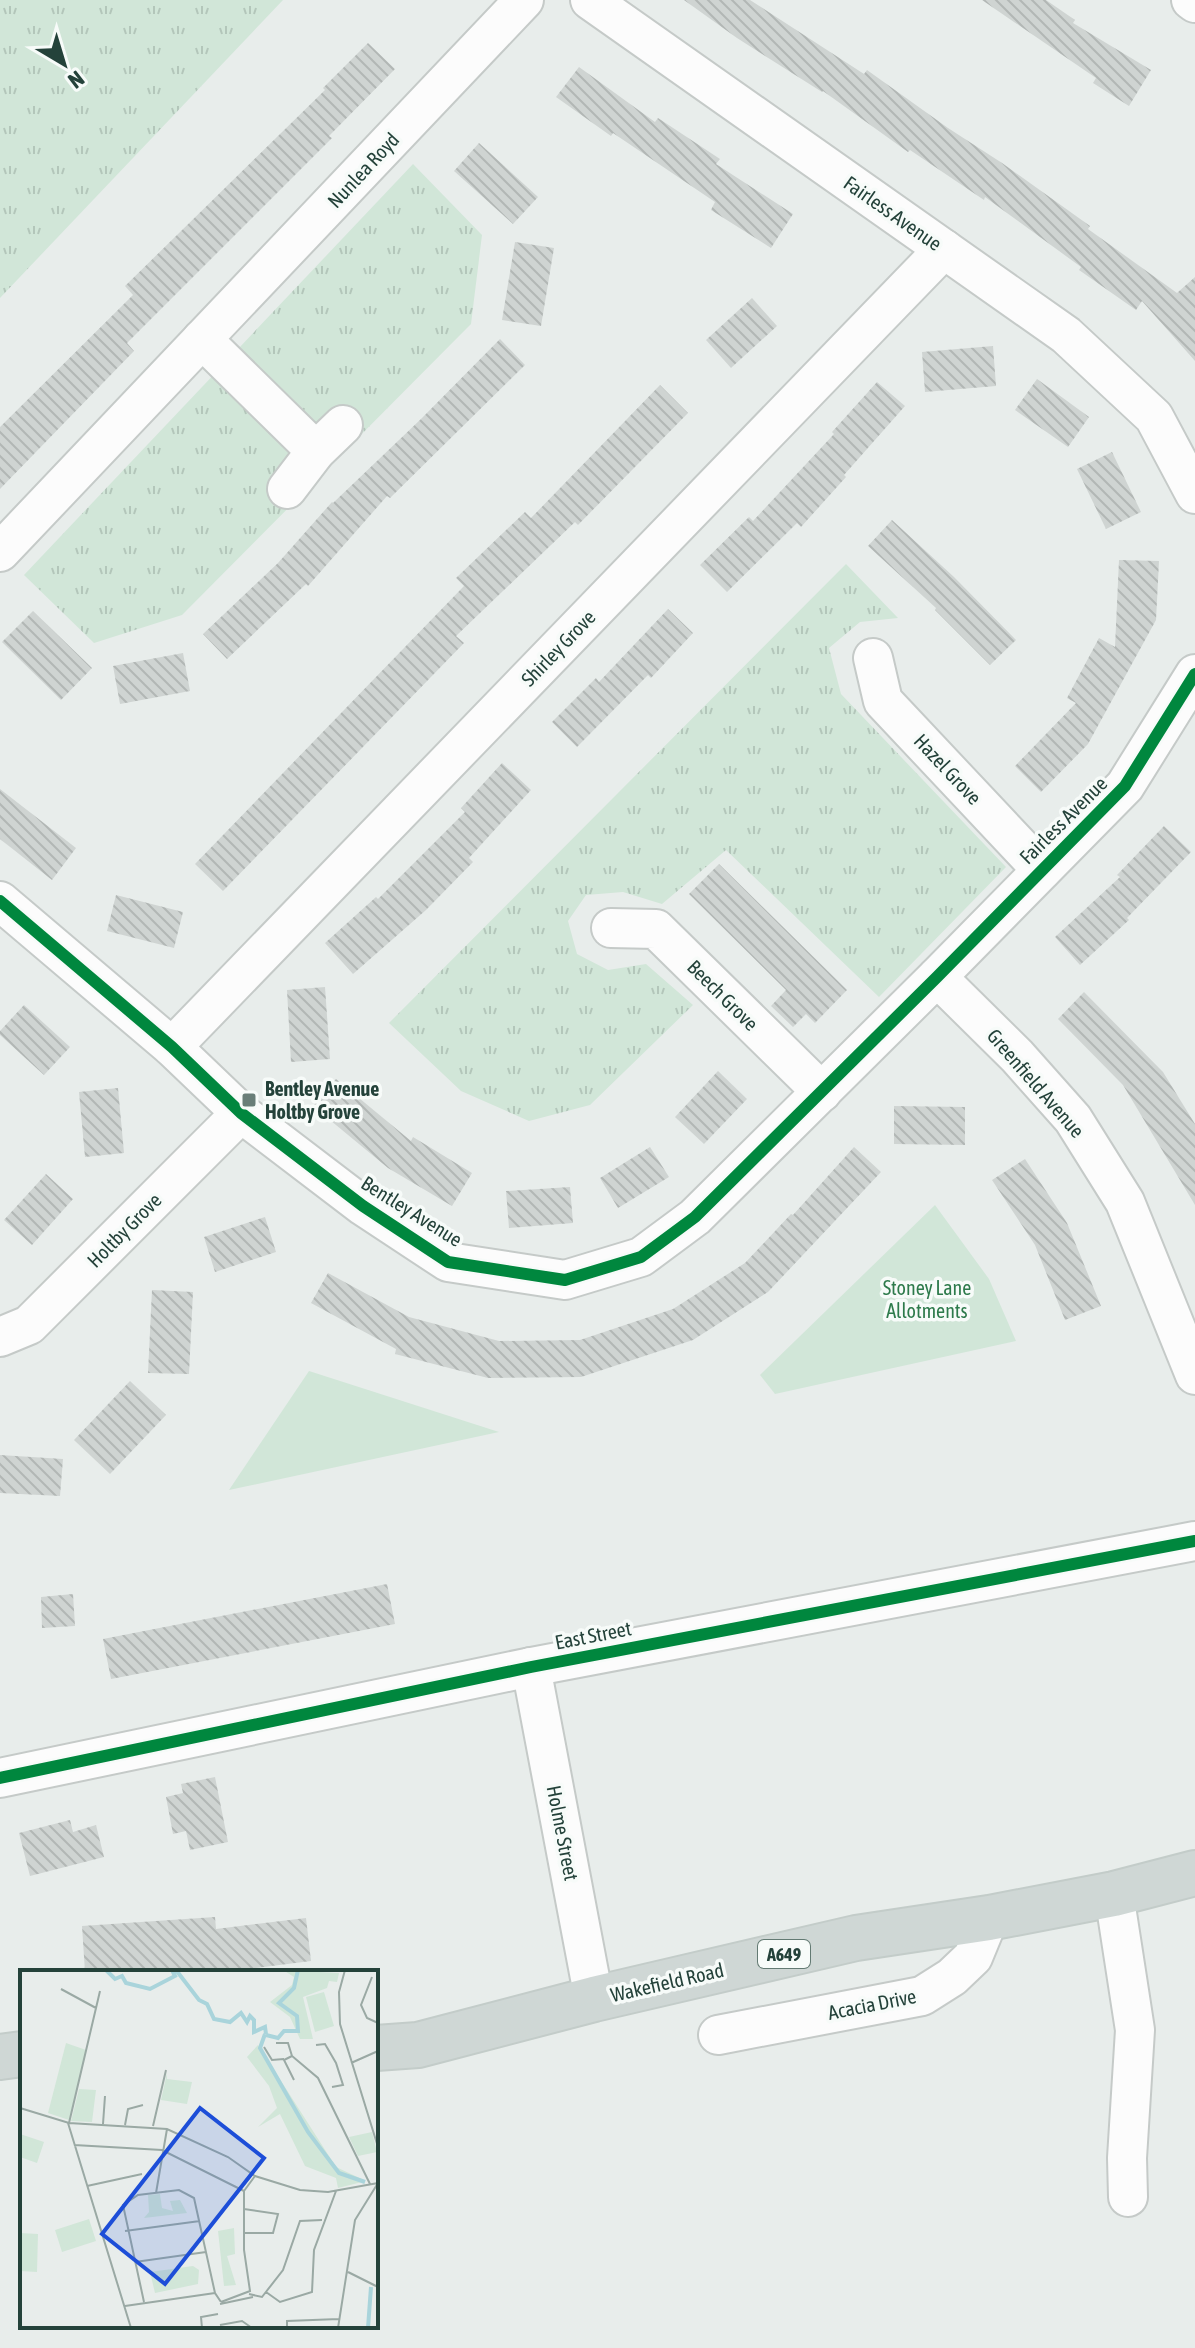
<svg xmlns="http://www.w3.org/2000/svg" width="1195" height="2348" viewBox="0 0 1195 2348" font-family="'Asap Condensed',sans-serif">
  <defs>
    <pattern id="grass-tufts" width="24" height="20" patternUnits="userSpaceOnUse" patternTransform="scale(2)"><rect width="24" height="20" fill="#d1e6d8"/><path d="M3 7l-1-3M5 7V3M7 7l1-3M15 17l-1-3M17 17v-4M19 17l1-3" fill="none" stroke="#b3c6ba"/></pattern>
    <pattern id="building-back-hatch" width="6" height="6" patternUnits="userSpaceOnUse" patternTransform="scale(2)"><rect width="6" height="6" fill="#cfd4d2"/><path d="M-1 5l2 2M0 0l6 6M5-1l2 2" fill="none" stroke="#b2b7b5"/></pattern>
  </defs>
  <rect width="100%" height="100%" fill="#e8edeb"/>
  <g fill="url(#grass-tufts)">
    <polygon points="0,0 283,0 0,298"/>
    <polygon points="413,164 482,235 471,324 182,615 94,643 24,575"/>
    <polygon points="846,564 898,618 860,622 829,648 841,694 1006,867 879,997 726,850 662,904 623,892 586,895 568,921 577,954 608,970 646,964 693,1005 590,1105 529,1121 461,1091 389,1023"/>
  </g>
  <g fill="#d1e6d8">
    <polygon points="935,1205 989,1279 1016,1341 775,1394 760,1375"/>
    <polygon points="309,1371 499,1432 229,1490"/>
  </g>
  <g fill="url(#building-back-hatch)">
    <polygon points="684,0 750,0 864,74 867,70 948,128 1002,163 1090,226 1088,229 1177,293 1195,277 1195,361 1142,301 1136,310 1079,270 1081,267 985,197 984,200 910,150 908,152 823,91 822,92 737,38"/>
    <polygon points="982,0 1046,0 1075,20 1073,23 1151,70 1129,106 1093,83 1096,78"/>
    <polygon points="368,43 395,69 329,136 332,138 127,343 134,351 0,489 0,427 133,295 125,286 325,90 323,88"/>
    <polygon points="579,67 655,122 658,118 720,159 716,164 793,214 771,248 711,210 715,202 613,133 611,136 556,97"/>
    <polygon points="479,143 538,197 513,224 454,171"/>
    <polygon points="515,242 554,248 541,326 502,320"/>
    <polygon points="752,298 777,326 731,368 706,340"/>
    <polygon points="500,339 525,365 390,498 387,496 308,586 306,584 227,659 203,634 278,563 332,502 333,503 421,419"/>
    <polygon points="993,346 996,386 925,392 922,352"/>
    <polygon points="1037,379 1089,417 1068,447 1015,410"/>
    <polygon points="877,382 905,406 844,475 846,477 801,527 797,523 727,592 700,565 749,517 753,521 834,434 832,432"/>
    <polygon points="660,385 688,413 578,525 575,522 456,636 464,643 223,891 195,864 464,586 456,578 525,512 531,518"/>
    <polygon points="1112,452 1141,512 1106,529 1077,469"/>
    <polygon points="892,520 954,577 1016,640 990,665 935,610 936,608 868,546"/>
    <polygon points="1119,560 1159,561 1156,620 1088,744 1041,792 1015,766 1076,703 1067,698 1099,638 1115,647"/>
    <polygon points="668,609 693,633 651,678 648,675 577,747 552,722 596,678 599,682"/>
    <polygon points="33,611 92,668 61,700 2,642"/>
    <polygon points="183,653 190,691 120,704 113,666"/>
    <polygon points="502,763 531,790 469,858 473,862 426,910 353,974 325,943 376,897 378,899 465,812 461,808"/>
    <polygon points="0,789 76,848 52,880 0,839"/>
    <polygon points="1164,826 1191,852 1127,918 1129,920 1080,965 1055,937 1120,877 1117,875"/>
    <polygon points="719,864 847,990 815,1023 806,1014 793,1027 771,1006 786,990 689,894"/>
    <polygon points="116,895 183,912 174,948 107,931"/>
    <polygon points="325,987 330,1059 291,1062 287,990"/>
    <polygon points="1084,992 1163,1072 1195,1124 1195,1205 1123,1085 1058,1019"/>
    <polygon points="24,1005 70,1047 44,1075 0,1035 0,1031"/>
    <polygon points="718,1071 747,1099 704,1144 675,1117"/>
    <polygon points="336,1079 411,1141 413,1137 472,1173 452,1206 388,1168 313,1106"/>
    <polygon points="118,1088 124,1153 85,1157 79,1092"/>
    <polygon points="894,1106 965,1107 965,1145 894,1144"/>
    <polygon points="650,1147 669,1177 618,1208 600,1178"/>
    <polygon points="854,1147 881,1172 768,1292 693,1340 581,1377 488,1378 395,1354 396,1349 311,1303 328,1273 409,1317 499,1341 580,1340 673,1309 745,1263 791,1214 793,1215"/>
    <polygon points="1025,1159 1067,1223 1101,1306 1065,1320 1035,1245 992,1180"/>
    <polygon points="46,1174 73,1199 32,1245 4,1220"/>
    <polygon points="570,1187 573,1223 509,1228 506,1191"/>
    <polygon points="265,1217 276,1252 215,1272 204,1237"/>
    <polygon points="152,1290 193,1292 189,1374 148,1373"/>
    <polygon points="130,1381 166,1415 110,1474 74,1440"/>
    <polygon points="0,1455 63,1459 60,1496 0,1493"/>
    <polygon points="387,1584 395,1624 111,1679 103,1639"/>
    <polygon points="73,1594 75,1626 42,1628 41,1597"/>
    <polygon points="215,1777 228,1842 190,1850 186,1831 173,1834 166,1797 183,1793 181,1784"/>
    <polygon points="70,1820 73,1832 96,1825 104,1857 30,1876 19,1833"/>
    <polygon points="215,1917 216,1929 306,1918 311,1961 225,1972 85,1972 82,1926"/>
  </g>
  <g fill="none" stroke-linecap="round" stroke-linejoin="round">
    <g stroke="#c5cac8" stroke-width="42">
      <g id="street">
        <polyline points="590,0 1066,335 1154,417 1195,494"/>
        <polyline points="1191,0 1195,3"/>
        <polyline points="202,339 316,451"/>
        <polyline points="287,489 316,451 343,425"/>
        <polyline points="0,552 524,0"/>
        <polyline points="873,658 883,701 1042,870"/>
        <polyline points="0,901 172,1047 241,1113 363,1206 448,1262 565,1280 641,1257 695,1217 937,977 1125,786 1195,674"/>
        <polyline points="611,928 656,929 822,1092"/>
        <polyline points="937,977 1017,1056 1073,1119 1125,1202 1195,1375"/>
        <polyline points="172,1047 944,249"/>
        <polyline points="0,1337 29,1325 241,1113"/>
        <polyline points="531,1667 594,1999"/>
        <polyline points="0,1778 531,1667 1195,1541"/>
        <polyline points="1114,1894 1135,2030 1127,2158 1128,2197"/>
        <polyline points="718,2035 922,1996 952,1977 973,1957 989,1918"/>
      </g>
    </g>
    <g stroke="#c3ccc9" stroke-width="48">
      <g id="primary">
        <polyline points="376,2048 418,2045 594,1999 856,1938 989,1918 1114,1894 1195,1873"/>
        <polyline points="0,2057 22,2054"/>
      </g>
    </g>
    <use href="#street" stroke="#fcfcfc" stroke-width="38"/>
    <use href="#primary" stroke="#cfd7d5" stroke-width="44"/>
    <g stroke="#f7fbf9" stroke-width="17">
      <g id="cycleway">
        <polyline points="0,901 172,1047 241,1113 363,1206 448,1262 565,1280 641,1257 695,1217 937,977 1125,786 1195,674"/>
        <polyline points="0,1778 531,1667 1195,1541"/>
      </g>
    </g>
    <use href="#cycleway" stroke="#00873e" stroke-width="12"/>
  </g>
  <rect fill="#697e78" stroke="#f7fbf9" stroke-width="3" x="241" y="1092" width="16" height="16" rx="4"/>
  <g text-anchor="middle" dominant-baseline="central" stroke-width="7" stroke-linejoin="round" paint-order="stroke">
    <rect fill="#f7fbf9" stroke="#637a73" stroke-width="2" x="758" y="1940" width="52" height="28" rx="6"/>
    <g font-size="18" font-weight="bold" fill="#24423a">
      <text x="784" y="1954">A649</text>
    </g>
    <g font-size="20" fill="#24423a" stroke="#f7fbf9">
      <text transform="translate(363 170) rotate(-47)">Nunlea Royd</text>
      <text transform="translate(893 213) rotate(35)">Fairless Avenue</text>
      <text transform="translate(558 648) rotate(-46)">Shirley Grove</text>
      <text transform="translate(948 769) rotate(47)">Hazel Grove</text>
      <text transform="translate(1063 820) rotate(-45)">Fairless Avenue</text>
      <text transform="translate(723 995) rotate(45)">Beech Grove</text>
      <text transform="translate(1036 1083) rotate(49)">Greenfield Avenue</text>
      <text transform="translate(412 1211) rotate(32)">Bentley Avenue</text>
      <text transform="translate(124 1230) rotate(-45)">Holtby Grove</text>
      <text transform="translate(593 1635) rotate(-11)">East Street</text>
      <text transform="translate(563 1833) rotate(79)">Holme Street</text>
      <text transform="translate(667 1982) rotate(-13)">Wakefield Road</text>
      <text transform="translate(872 2004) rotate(-11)">Acacia Drive</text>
    </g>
    <g font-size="20" font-weight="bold" fill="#24423a" stroke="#f7fbf9" text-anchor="start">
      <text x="265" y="1088">Bentley Avenue<tspan x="265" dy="23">Holtby Grove</tspan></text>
    </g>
    <g font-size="20" fill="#2d7a4b" stroke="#f7fbf9">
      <text x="927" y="1287">Stoney Lane<tspan x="927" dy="23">Allotments</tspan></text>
    </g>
  </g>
  <g transform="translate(20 1970)">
    <rect width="358" height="358" fill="#e8edeb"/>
    <path d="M140 224 142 238 153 241 150 231 160 230 167 243 124 248 129 242 128 225ZM214 258 215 284 207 286 216 315 204 316 198 261ZM173 296 179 300 178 314 135 323 130 302Z" fill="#d1e6d8"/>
    <path d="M263 0 319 3 317 12 309 11 307 18 283 27 293 69H280L270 47 250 32 272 15 274 7ZM238 75 316 197 346 211 318 218 316 208 285 196 260 144 238 157 257 138 249 116 227 87Z" fill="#d1e6d8"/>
    <path d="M46 73 66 80 49 150 28 143Z" fill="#d1e6d8"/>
    <path d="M59 119 76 120 72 152 51 151ZM352 162 357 182 338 186 329 167Z" fill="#d1e6d8"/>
    <path d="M304 22 314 56 295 62 286 27ZM147 103V109L172 112 167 134 141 130ZM0 164 24 172 17 193 0 187ZM69 249 76 271 42 282 35 260ZM0 263 18 264 17 302 0 301Z" fill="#d1e6d8"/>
    <path fill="none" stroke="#a9d4db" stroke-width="4" d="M86 0 95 9 102 6 106 13 130 19 155 6 152 0M156 0 179 30 187 34 194 49 210 52 221 43 227 52 230 46 234 50V62L245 57 246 64M245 64 240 78 288 162 319 203 345 212M246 65 258 68 264 61H278L277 46 259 33 274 18 278 0M348 358 351 317"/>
    <path fill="none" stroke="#9aa9a4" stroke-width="2" d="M325 0 319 22 320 54 358 177M352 7 341 35 347 48 358 53M41 19 76 38M256 73H268L272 86 298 108 350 214M296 75 305 74 316 93 323 115 312 117M244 77 252 90 264 89M272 86 264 90 274 110M331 93 358 81M0 138 49 153 147 159 208 187 235 206 280 220 308 222 358 213M48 153 111 358M49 153 80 21M83 154 85 126M105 155 108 139 123 135M133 156 146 100M54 175 142 180 224 221M67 216 122 204M136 223 147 159M105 261 180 251M223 263H253L258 244 224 239M115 292 186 282M328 302 358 317M246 322 260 332 292 322 294 280 316 221M229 324 242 327 263 300 280 251 302 250M124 332 103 235 118 225 159 220 174 228 195 323 201 332M201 332 230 321 224 280V221L235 206M200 334 233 327M105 336 195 323M200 355 222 351 232 358M182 358 181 347 198 344M267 358V351L319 349M318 358 335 250 358 213"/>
    <path fill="#1d4ed8" fill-opacity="0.15" stroke="#1d4ed8" stroke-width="4" d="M180 138 244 188 145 314 82 264Z"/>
    <rect width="358" height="358" fill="none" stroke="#24423a" stroke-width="4"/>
  </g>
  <g transform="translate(64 64) rotate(142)" stroke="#f7fbf9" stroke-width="6" paint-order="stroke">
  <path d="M0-6L14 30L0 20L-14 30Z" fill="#24423a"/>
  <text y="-12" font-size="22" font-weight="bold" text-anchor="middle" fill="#24423a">N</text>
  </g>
</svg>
